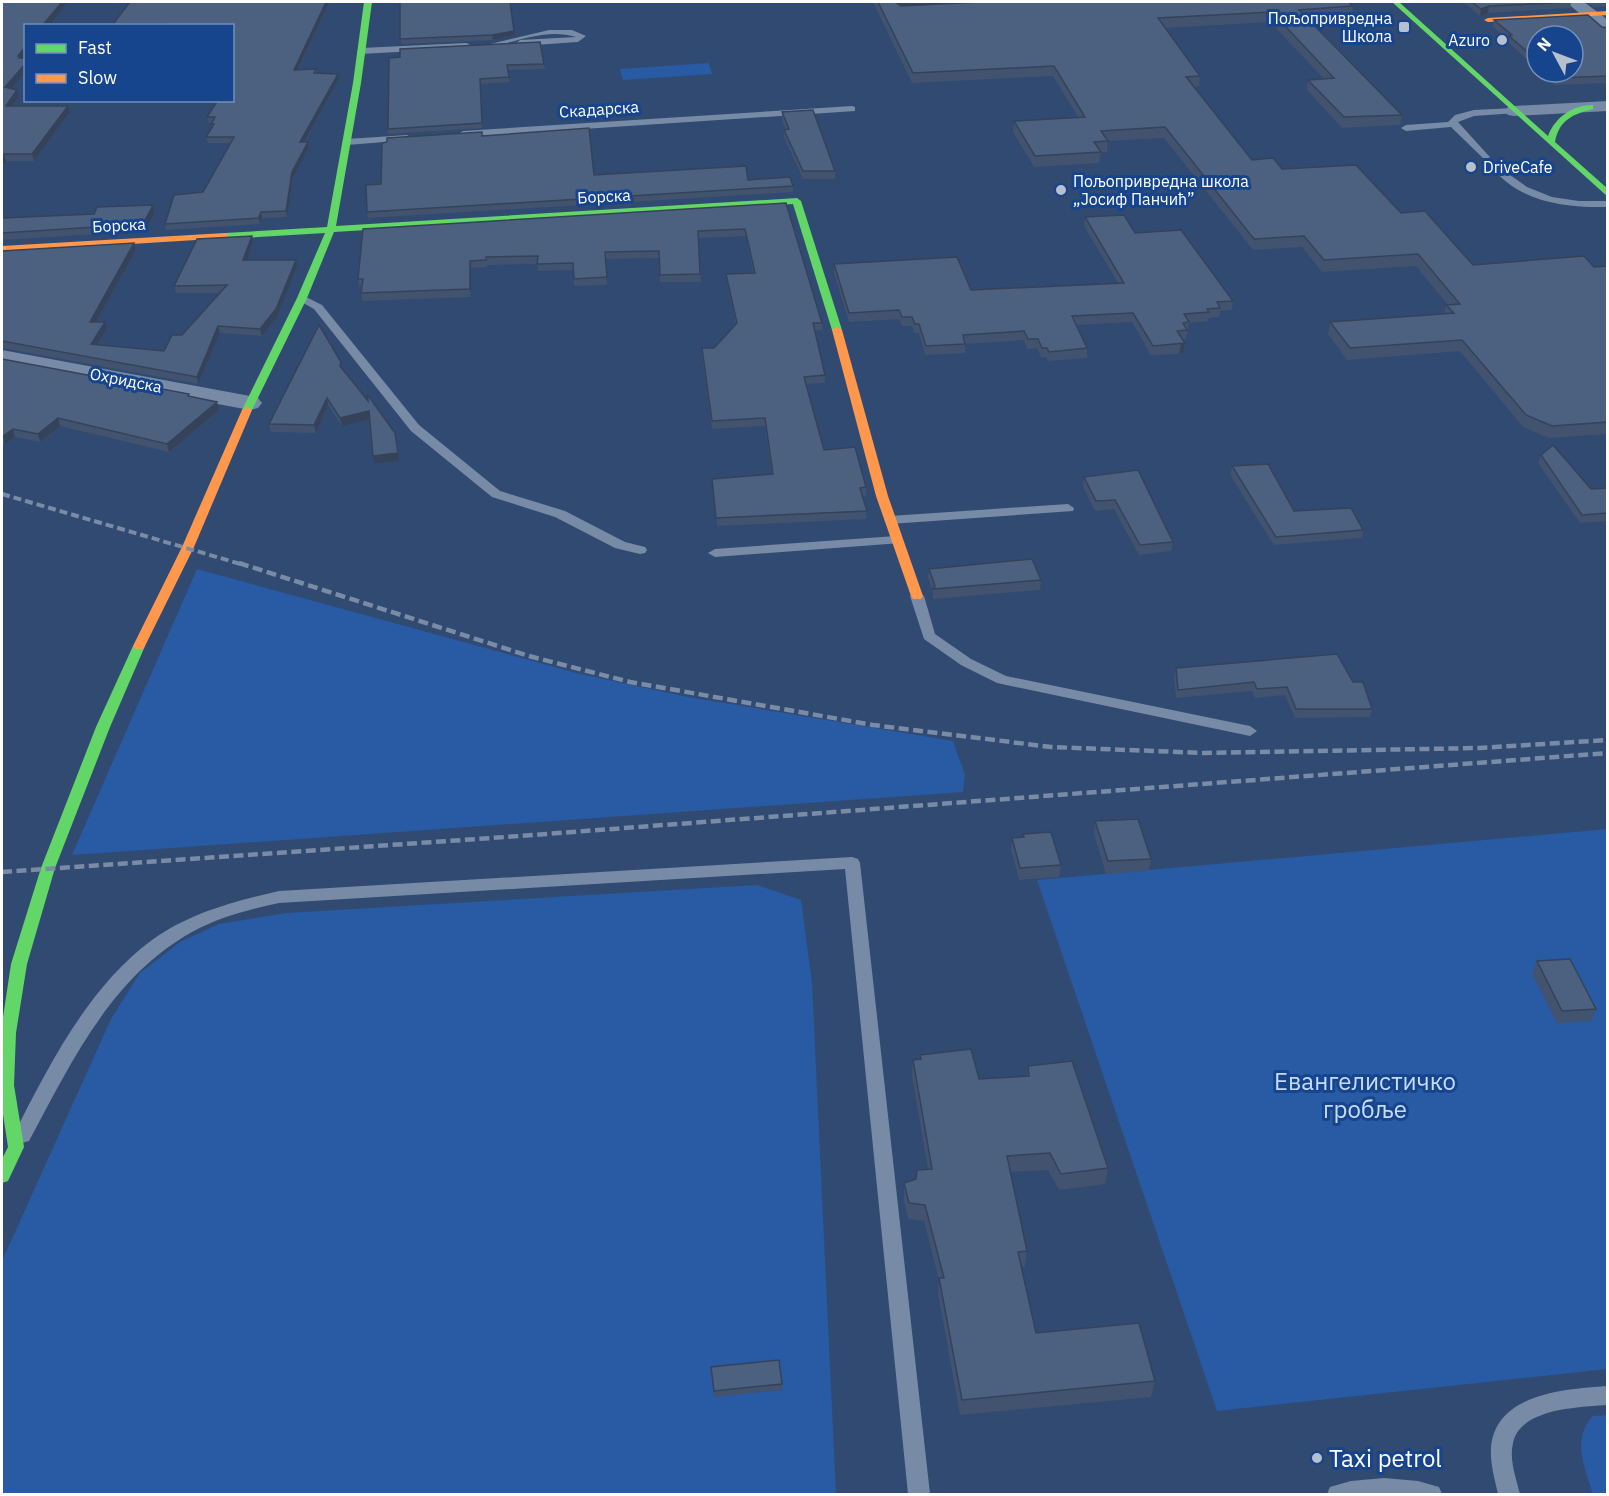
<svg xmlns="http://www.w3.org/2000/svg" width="1609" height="1496" viewBox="0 0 1609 1496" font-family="'IBM Plex Sans',sans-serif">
  <rect width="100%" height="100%" fill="#314a72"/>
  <g fill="#295aa4">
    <polygon points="709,63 712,74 623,80 620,69"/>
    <polygon points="197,569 580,674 688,697 953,741 965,775 963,792 72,855"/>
    <polygon points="1607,829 1607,1369 1217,1411 1037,880"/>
    <polygon points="757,885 801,900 812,983 836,1494 2,1494 2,1261 111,1019 140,973 180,942 219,924 287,913"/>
    <path d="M1607 1415V1494H1593C1585 1469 1571 1438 1593 1416Z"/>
  </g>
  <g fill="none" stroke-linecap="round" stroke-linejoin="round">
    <g fill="#788ba6" fill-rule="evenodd">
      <path d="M549 30H572L586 36 578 42 520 46 516 43 520 40 576 37C549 28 516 41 490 48L486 45Z"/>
      <polygon points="466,43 469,44 469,48 361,54 357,51 361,48"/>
      <polygon points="852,106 855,107 855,111 463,137 458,134 463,131"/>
      <polygon points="1514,108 1517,109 1517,113 1474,116 1458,122 1488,155 1490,157 1485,160 1451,127 1406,131 1401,128 1406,125 1448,122 1455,115 1474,110"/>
      <polygon points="407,135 412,138 410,140 347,145 342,142 347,139"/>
      <path d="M1500 168 1527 187 1552 197 1579 201H1608V207C1568 208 1523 203 1495 171Z"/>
      <polygon points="302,295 322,305 419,425 500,491 565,511 625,542 645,547 647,550 645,553 640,554 615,548 555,517 492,497 411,431 314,309 298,300 298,296"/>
      <polygon points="1068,504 1074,508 1073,511 890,524 884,520 890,516"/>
      <polygon points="896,536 903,540 901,543 715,557 708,553 715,549"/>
      <polygon points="917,592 924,596 935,634 971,659 1006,676 1250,726 1257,731 1250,736 997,683 961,665 924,639 910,596"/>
      <path d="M852 857 858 859 860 863 930 1494H908L845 869 279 903C250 909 219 917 192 932 111 977 71 1063 29 1141L22 1143 15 1141 13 1136C48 1067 88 987 152 940 189 913 235 901 279 891Z"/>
      <path d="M1608 1386V1405C1580 1407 1520 1408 1513 1443 1509 1460 1516 1478 1520 1494H1498C1495 1480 1490 1464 1491 1448 1495 1393 1566 1389 1608 1386Z"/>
      <polygon points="1384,1478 1418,1481 1439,1487 1442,1494 1327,1494 1330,1487 1351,1481"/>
    </g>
    <g fill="#788ba6" fill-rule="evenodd">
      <polygon points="1566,2 1584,2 1608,20 1608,33 1602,32"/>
      <polygon points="1608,101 1608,111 1514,116 1508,115 1505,111 1508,107 1514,106"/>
      <polygon points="2,350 250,396 258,398 262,403 258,408 250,410 2,364"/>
    </g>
    <g fill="#63d668" fill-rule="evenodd">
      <polygon points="364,2 372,2 361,83 336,226 797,198 801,201 842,330 837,333 832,330 793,204 334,232 307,298 252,410 247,413 243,412 242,410 297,298 325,233 225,239 220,236 225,233 327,227 353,83"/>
      <path d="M1392 2H1399L1548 136C1555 117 1573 105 1593 105V109C1573 114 1559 120 1555 142L1608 189V197Z"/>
      <polygon points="139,642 145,646 110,727 55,868 27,964 16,1033 14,1085 24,1147 8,1181 2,1183 2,1159 8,1147 2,1108 2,1024 11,964 41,868 96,727 133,646"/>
    </g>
    <g fill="#ff974d" fill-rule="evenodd">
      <polygon points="1608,11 1608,15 1488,22 1484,20 1488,18"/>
      <polygon points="225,233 228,234 228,238 2,252 2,246"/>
      <polygon points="837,327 842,330 888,496 923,596 921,599 913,599 911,596 876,496 832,330"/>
      <polygon points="247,407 252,410 194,547 145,646 143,649 135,649 133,646 182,547 242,410"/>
    </g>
    <polyline stroke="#7a8ba5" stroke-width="4" stroke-dasharray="8 4" stroke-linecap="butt" points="2,494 244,565"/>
    <g stroke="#7a8ba5" stroke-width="4.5" stroke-dasharray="10 4.5" stroke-linecap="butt">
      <polyline points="239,563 529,656 630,682 873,725 1051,747 1205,753 1479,748 1608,740"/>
      <polyline points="2,872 520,836 1608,753"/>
    </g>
  </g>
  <g fill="#41536e">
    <polygon points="2,2 68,2 49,26 26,26 26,54 22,58 26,71 11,89 17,90 19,97 12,106 68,106 70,112 34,161 6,161 2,167"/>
    <polygon points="130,2 329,2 329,3 298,70 316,69 317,73 339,79 305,142 308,142 309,148 293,178 287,217 262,218 260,224 166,230 165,224 203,192 230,143 208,143 206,137 212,128 211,123 209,123 207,117 232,100 232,26 113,26 113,24"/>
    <polygon points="400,2 515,35 493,40 401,44"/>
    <polygon points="873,2 971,2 1353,6 1351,16 1308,19 1402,115 1400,125 1342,128 1307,90 1308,80 1324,79 1270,22 1165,28 1200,76 1199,86 1194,87 1252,160 1282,169 1401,213 1473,265 1594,267 1608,266 1608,434 1548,438 1523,427 1460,351 1347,360 1328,334 1330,322 1444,314 1446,305 1448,305 1416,266 1322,272 1302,247 1253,250 1164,138 1108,141 1107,152 1101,152 1099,163 1034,167 1013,132 1014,121 1078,117 1053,76 912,83"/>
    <polygon points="1463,2 1571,2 1570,8 1488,13 1480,16"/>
    <polygon points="1587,2 1608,2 1608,6 1594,7"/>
    <polygon points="1494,20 1608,28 1608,83 1555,85 1540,72 1573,72 1537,36 1537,69 1508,42 1508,40 1493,27"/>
    <polygon points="400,57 544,64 545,69 508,70 510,82 481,84 482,128 388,134 388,129"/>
    <polygon points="782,112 835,171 835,179 803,179 784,137 784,130 786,130 782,120"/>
    <polygon points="482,136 594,175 748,180 793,186 793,192 368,218 367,212 381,184"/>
    <polygon points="786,203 822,323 822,330 815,331 825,375 825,383 806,384 824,450 866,487 866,496 863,496 867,511 866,519 717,526 712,479 772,474 765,426 712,429 702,356 702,348 714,348 736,324 727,282 726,274 753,273 746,236 699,238 701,282 660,282 659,258 605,259 607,285 574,286 573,270 538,271 537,264 487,265 487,267 471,268 471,297 362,301 361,293 362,286 359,286 358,279"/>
    <polygon points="153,205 155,212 145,231 2,240 2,218 94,214"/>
    <polygon points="1085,217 1135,233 1233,301 1232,310 1220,311 1219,317 1208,318 1208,321 1189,323 1186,339 1182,339 1183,352 1179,354 1151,355 1132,322 1076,325 1087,348 1087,358 1048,361 1046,357 1041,357 1037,348 1027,349 1024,340 965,344 965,353 925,355 919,333 914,333 912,326 902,326 899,319 849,322 834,273 834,264 971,290 1118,283 1084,226"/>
    <polygon points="252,236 253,243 247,260 297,267 277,317 262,336 220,333 198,384 2,348 2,251 134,243 136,250 96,322 107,329 98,344 164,351 182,335 220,293 176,293 174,286"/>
    <polygon points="2,359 190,397 219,410 169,452 60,426 40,442 15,437 5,444 2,443"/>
    <polygon points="342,369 399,461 375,464 370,419 342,426 328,405 316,433 271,432 269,424"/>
    <polygon points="1541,455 1591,489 1608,488 1608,521 1580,523 1538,463"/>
    <polygon points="1232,466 1294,511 1363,530 1362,538 1274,545 1230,475"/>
    <polygon points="1084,477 1173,542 1171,551 1139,555 1114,509 1095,511 1083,487"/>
    <polygon points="929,569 1041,580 1040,590 933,599 933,592 928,578"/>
    <polygon points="1176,668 1353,682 1372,709 1370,717 1295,718 1285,695 1255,698 1252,691 1176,698 1174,677"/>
    <polygon points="1095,821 1151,859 1149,871 1106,874 1094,834"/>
    <polygon points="1023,834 1061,865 1059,877 1019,880 1011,849 1012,838 1023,837"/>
    <polygon points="1537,961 1596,1009 1591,1021 1557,1023 1532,974"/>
    <polygon points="920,1055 979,1079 1027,1076 1028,1066 1108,1168 1105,1184 1059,1190 1048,1170 1011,1172 1027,1251 1025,1267 1021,1267 1036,1333 1155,1381 1151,1397 960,1415 938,1294 939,1280 924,1221 908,1219 904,1200 904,1183 916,1179 928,1169 912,1076 913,1060 920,1059"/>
    <polygon points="711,1367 782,1384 782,1390 714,1397"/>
  </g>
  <g fill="#35435a">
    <polygon points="62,2 68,2 49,26 42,26"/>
    <polygon points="326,2 329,2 329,3 295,75 294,70"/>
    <polygon points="896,2 971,2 895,12"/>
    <polygon points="1489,6 1488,13 1480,16 1481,9"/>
    <polygon points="514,31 515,35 493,40 492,35"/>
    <polygon points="26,46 26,54 22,59 23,62 18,56"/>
    <polygon points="26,63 26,71 7,94 5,87"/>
    <polygon points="338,74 339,79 301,148 300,142"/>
    <polygon points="17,90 19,97 7,112 6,106"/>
    <polygon points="68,106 70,112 34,161 32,154"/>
    <polygon points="308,142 309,148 293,178 287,217 286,211 292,172"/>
    <polygon points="4,154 6,161 2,167 2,158"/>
    <polygon points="153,205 155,212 145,231 143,224"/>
    <polygon points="261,212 262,218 260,224 259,218"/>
    <polygon points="252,236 253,243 244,268 243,260"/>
    <polygon points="134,243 136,250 92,329 90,322"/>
    <polygon points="296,260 297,267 277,317 262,336 260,329"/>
    <polygon points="470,261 471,268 471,297 470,289"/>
    <polygon points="105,322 107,329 93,351 91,344"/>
    <polygon points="218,326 220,333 198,384 197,377"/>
    <polygon points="1185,343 1183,352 1179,354 1181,344"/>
    <polygon points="327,398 328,405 316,433 314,425"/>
    <polygon points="217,402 219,410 169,452 167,444"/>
    <polygon points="369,411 370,419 342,426 340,418"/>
    <polygon points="58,418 60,426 40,442 38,434"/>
    <polygon points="13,429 15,437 5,444 3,436"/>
    <polygon points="395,433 399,461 375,464 373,456"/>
  </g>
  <g fill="#4c6080" stroke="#35435a" stroke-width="1.5">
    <polygon points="2,2 62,2 42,26 26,26 26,46 18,56 21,56 19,58 26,58 26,63 5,87 17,90 6,106 68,106 32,154 4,154 2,158"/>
    <polygon points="130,2 326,2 294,70 316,69 314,73 338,74 300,142 308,142 292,172 286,211 261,212 259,218 165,224 174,195 203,192 234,137 206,137 214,124 211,124 215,117 207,117 218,100 232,100 232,26 165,26 166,24 113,24"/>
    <polygon points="400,2 510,2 514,31 492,35 400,39"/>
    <polygon points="878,2 896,2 895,2 901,6 980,2 1348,2 1353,6 1299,10 1402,115 1344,117 1308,80 1334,78 1272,12 1158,18 1200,76 1186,77 1252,160 1273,158 1282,169 1356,165 1401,213 1425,211 1473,265 1584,256 1594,267 1608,266 1608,422 1552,426 1526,415 1462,340 1350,348 1330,322 1454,313 1446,305 1460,304 1418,254 1324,260 1304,236 1254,239 1165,127 1101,131 1108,141 1094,142 1101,152 1035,156 1014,121 1085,117 1054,66 913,73"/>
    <polygon points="1472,2 1569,2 1489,6 1481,9"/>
    <polygon points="1588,15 1602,27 1608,28 1608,76 1556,78 1550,72 1573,72 1573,36 1537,36 1537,60 1509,36 1512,35 1494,20"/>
    <polygon points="540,42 544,64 507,65 509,77 480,79 482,123 388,129 389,58 400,57 400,49"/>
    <polygon points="813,110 835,171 803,171 784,130 789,129 782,112"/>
    <polygon points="589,128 594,175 746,166 748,180 790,177 793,186 367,212 366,185 381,184 382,143 387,142 387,138 482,132 482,136"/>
    <polygon points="786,203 822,323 813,323 825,375 804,377 824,450 855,447 866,487 860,488 867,511 716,518 712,479 773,474 765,418 712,421 702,348 714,348 737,323 726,274 755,273 745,229 698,231 700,274 660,275 659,251 605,252 607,277 574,279 573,263 537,264 538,256 486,257 486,260 470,261 470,289 361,293 363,279 358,279 363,229"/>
    <polygon points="153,205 143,224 2,233 2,218 94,214 97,207"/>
    <polygon points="1124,215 1135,233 1181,230 1233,301 1217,302 1220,308 1207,309 1209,312 1184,314 1189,322 1183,323 1187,330 1177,331 1185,343 1153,346 1133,313 1072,316 1087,348 1049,352 1047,348 1042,348 1038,339 1028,339 1024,331 963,335 965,344 926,346 919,324 915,324 912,317 902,317 899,310 849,313 834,264 957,257 971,290 1124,283 1085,217"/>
    <polygon points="252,236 243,260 296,260 276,309 260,329 218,326 197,377 2,341 2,251 134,243 90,322 105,322 91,344 164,351 172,335 182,335 227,285 174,286 197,239"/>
    <polygon points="319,325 341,362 340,366 368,401 367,394 395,433 398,453 373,456 369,411 340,418 327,398 314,425 269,424"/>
    <polygon points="2,359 189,394 188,396 217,402 167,444 58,418 38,434 13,429 3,436 2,436"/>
    <polygon points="1553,445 1591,489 1608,488 1608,513 1582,515 1541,455"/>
    <polygon points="1268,464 1294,511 1351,508 1363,530 1276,537 1232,466"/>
    <polygon points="1138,470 1173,542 1140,545 1115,500 1096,501 1084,477"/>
    <polygon points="1032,559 1041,580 933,589 935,586 929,569"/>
    <polygon points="1337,654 1353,682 1363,682 1372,709 1296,709 1287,687 1257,689 1254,682 1178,690 1176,668"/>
    <polygon points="1138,819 1151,859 1108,861 1095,821"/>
    <polygon points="1051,832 1061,865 1020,868 1012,838 1024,837 1023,834"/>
    <polygon points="1570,959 1596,1009 1562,1011 1537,961"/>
    <polygon points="971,1049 979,1079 1029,1076 1028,1066 1072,1061 1108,1168 1061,1174 1050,1153 1007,1156 1027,1251 1018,1252 1036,1333 1139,1323 1155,1381 962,1400 939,1278 944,1278 925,1205 909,1203 904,1183 916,1179 917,1170 932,1169 913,1060 921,1059 920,1055"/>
    <polygon points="779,1360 782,1384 714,1391 711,1367"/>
  </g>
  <g fill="#b7c0ce" stroke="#16448d" stroke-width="2">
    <rect x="1398" y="21" width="12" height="12" rx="3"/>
    <circle cx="1502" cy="40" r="6"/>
    <circle cx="1471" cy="167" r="6"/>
    <circle cx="1061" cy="190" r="6"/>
    <circle cx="1317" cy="1458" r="6"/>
  </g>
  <g text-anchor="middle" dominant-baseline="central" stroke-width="6" stroke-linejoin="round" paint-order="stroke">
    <g font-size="16" fill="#fff" stroke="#16448d" text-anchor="end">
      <text x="1392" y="18">Пољопривредна<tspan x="1392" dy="18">Школа</tspan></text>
      <text x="1490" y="40">Azuro</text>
      <text x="1483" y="167" text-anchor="start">DriveCafe</text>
      <text x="1073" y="181" text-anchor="start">Пољопривредна школа<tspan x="1073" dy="18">„Јосиф Панчић”</tspan></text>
    </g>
    <g font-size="16" fill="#fff" stroke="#16448d">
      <text transform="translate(599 109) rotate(-4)">Скадарска</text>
      <text transform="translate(604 196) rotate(-3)">Борска</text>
      <text transform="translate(119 225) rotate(-3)">Борска</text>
      <text transform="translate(126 380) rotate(11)">Охридска</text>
    </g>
    <g font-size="24" fill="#c6dcfb" stroke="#16448d">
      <text x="1365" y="1081">Евангелистичко<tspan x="1365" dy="28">гробље</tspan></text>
    </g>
    <g font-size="24" fill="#fff" stroke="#16448d" text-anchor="start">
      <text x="1329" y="1458">Taxi petrol</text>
    </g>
  </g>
  <rect width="1609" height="1496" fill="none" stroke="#ffffff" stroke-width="6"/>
  <rect x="24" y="24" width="210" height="78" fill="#16448d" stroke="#738fbb" stroke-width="1.5"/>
  <rect x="36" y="44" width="30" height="9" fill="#63d668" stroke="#738fbb" stroke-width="1.5"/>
  <text x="78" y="54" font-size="18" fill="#ffffff">Fast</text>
  <rect x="36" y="74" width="30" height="9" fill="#ff974d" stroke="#738fbb" stroke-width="1.5"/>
  <text x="78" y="84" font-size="18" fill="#ffffff">Slow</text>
  <g transform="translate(1555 54) rotate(311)"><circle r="28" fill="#16448d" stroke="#738fbb" stroke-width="1.5"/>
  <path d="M0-4.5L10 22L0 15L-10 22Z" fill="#b7c0ce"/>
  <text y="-9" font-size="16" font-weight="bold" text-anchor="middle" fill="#ffffff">N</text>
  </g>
</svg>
